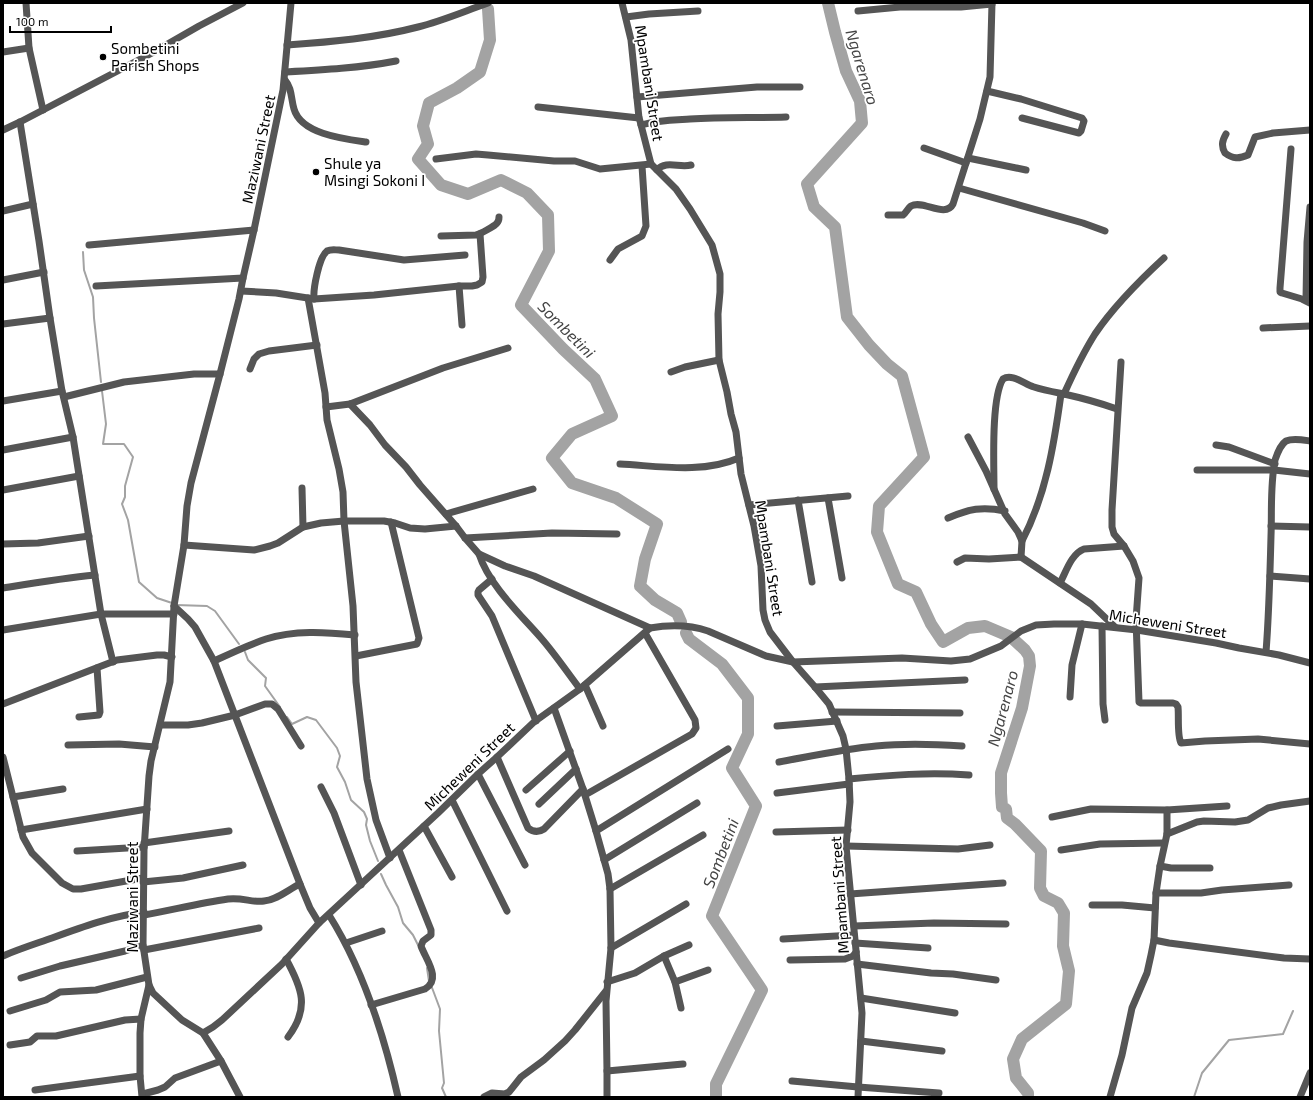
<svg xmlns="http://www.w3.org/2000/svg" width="1313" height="1100" viewBox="0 0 1313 1100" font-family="'Exo 2',sans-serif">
  <rect width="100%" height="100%" fill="#fff"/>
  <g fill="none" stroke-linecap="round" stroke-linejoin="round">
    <g stroke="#a3a3a3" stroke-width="2">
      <polyline points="83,252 84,270 93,297 94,318 101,382"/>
      <polyline points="102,391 106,424 103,444 124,444 133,457 125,486 125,497 122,504 128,520 139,582 157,598 172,603"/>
      <polyline points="176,605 207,606 215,611 239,644"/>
      <polyline points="245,652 248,660 266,678 265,686 280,707"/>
      <polyline points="287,717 292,724 307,717 316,720 337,748 340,756 337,767 345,782 351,800 364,812 367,819 366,825 370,841 378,861"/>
      <polyline points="381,874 386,885 398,907 403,923 413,935 418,945"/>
      <polyline points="427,968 429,981"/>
      <polyline points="431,985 440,1009 439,1031 444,1083 442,1088 446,1097"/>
      <polyline points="1194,1097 1202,1073 1229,1040 1283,1034 1293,1011"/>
    </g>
    <g stroke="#a3a3a3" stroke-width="12">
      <polyline points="828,3 835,32 846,71 860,101 862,123 807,184 814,207 835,227 847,317 869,345 887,364 902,376 924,457 879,506 877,532 898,584 916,592 931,624 943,642 968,628 985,626 1011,637 1025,650 1029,656 1030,666 1022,708 1001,773 1001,793 1002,807 1006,809 1007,818 1015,824 1041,851 1040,888 1044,896 1058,903 1064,913 1063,946 1069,971 1066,1004 1022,1039 1013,1059 1016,1078 1028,1093 1028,1097"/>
      <polyline points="488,9 490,40 480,72 457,88 429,103 423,126 428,144 418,159 441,185 468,194 501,180 527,193 548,215 549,251 521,305 563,349 595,379 612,416 572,434 552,458 572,483 616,498 657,524 645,559 640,586 655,600 677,613 681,622"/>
      <polyline points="686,633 689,639 722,664 748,698 748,734 732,768 756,806 712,916 762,990 716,1084 716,1097"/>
    </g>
    <g stroke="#555" stroke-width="7">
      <polyline points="26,3 29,48 43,110"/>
      <polyline points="622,3 631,40 639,118 640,121 651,164 676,189 690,209 712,245 720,274 720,292 718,314 719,360 727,392 731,414 736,432 741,474 754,526 761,566 763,610 765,620 770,632 793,662 815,687 829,704 843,736 846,749 849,779 850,802 846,846 862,1013 858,1097"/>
      <polyline points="858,11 900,7 961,7 992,4"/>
      <polyline points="626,17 649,14 698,11"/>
      <path d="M287 45C331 42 376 38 418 27 442 21 465 11 488 3"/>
      <polyline points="3,52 29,48"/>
      <path d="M285 72C322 70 360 68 396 61"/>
      <path d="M285 80C292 88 291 99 294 109 301 134 344 139 366 142"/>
      <polyline points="987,91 1021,99 1082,118 1084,121 1081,131 1079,133 1022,118"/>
      <polyline points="637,97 757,87 800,87"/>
      <polyline points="538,107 639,118"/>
      <polyline points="20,122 39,241 50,318 62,391 73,437 101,614 113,662"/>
      <path d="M641 125C658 120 673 120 690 119 722 117 754 118 786 117"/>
      <polyline points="3,130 20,122 152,53 199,26 243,3"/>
      <path d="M1226 134C1222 141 1221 146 1225 153 1233 159 1239 159 1248 155L1255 137 1273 133 1310 130"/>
      <polyline points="924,148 966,163"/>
      <polyline points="1291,149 1280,288 1280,292 1282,293 1302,299 1310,303"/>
      <polyline points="968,158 1026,170"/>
      <polyline points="436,159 476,154 488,155 554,161 575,161 600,169 651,164"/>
      <path d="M657 170C666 160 679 168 691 165"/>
      <polyline points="959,188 1083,223 1105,231"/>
      <polyline points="3,211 33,204"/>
      <path d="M888 215H903C906 213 908 208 911 206 923 199 945 219 953 204L980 119 990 77 992 3"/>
      <path d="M441 236 476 235C480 234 495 226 497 223 499 221 499 220 499 217"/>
      <polyline points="89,245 254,230"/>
      <polyline points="610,260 618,249 642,236 646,226 642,166"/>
      <polyline points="3,280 44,272"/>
      <polyline points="96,286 243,278"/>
      <polyline points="459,286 462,325"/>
      <polyline points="241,291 276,293 314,299 374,295 459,286 472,286 477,285 482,282 483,277 480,234"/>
      <polyline points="308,298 325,393 327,420 339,469 343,492 344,521 353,606 356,682 367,779 376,820 390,858"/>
      <path d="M314 299C313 289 319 257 327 251 331 249 335 250 339 250L404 260 465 255"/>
      <polyline points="1306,300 1307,242 1310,207"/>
      <polyline points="3,324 50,318"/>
      <polyline points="1263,328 1310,326"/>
      <path d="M1121 362 1112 510V527L1114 534 1124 546 1133 561 1139 578 1136 620 1139 702 1141 703H1173L1176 704 1178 707C1179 716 1177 736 1181 743L1205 741 1258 739 1310 744"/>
      <polyline points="250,369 254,359 259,354 269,351 317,345"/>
      <polyline points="671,372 685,367 719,360"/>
      <path d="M1064 394C1073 374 1083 353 1095 334 1114 306 1139 281 1164 258"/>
      <polyline points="64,397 124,382 194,374 220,374"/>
      <polyline points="3,401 62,391"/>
      <polyline points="350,404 370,425 385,445 406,467 420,485 456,526 465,538 479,554 505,566 534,576 650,628"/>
      <polyline points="326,407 350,404 443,368 508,348"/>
      <polyline points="968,437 986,471 1005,514 1018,532 1022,541 1021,557"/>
      <polyline points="1216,445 1229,447 1275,464"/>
      <polyline points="3,450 73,437"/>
      <path d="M620 464C659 466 702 474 739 458"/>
      <polyline points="1197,470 1274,470 1310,474"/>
      <polyline points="302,488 303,527"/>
      <path d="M994 489C994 464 991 398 1003 379 1012 373 1024 384 1034 387 1043 390 1054 392 1064 394 1082 398 1100 403 1117 409"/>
      <polyline points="3,490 79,476"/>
      <polyline points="828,498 842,578"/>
      <polyline points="798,500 812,582"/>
      <polyline points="749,505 848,496"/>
      <polyline points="446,514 533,489"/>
      <path d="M948 518C969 509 982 506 1005 511"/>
      <polyline points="1271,526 1310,527"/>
      <polyline points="465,538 552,533 617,534"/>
      <path d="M1022 541C1046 495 1054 445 1061 394"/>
      <polyline points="3,544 38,543 89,536"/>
      <polyline points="184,545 254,550 270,546 278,543 303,527 321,523 344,521 384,521 395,523 410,528 425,529 456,526"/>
      <path d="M479 554C489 585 520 614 541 638 555 654 567 672 580 689"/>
      <polyline points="957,562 965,558 989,559 1021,557 1091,604 1115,627"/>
      <polyline points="1270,576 1310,579"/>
      <polyline points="492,579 479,590 478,592 478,595 492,616 536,721"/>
      <path d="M1060 583C1066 572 1071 554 1084 549L1124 546"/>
      <path d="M3 588C34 583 64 578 95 575"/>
      <polyline points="174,606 188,619 195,627 214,661 300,884 310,908 319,923"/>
      <polyline points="1102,626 1103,704 1105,720"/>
      <polyline points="3,630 101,614 174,614"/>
      <path d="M1266 652C1269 614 1270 575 1271 536 1272 510 1270 486 1275 460 1277 454 1280 445 1286 441 1293 438 1303 440 1310 441"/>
      <polyline points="356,656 417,644 419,638 391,522"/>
      <path d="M214 661C231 653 248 645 266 639 294 630 325 632 355 635"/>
      <polyline points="585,685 603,726"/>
      <polyline points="815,687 965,680"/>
      <polyline points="1070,697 1072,665 1082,624"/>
      <polyline points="3,704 117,660 157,655 164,655 172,657"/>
      <polyline points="554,708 583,789 596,831 608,874 610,889 611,948 606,1001 607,1071 607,1097"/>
      <polyline points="832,712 960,713"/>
      <polyline points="79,717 99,715 100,712 97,668"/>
      <polyline points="161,725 188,725 202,723 235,715 265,704 272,704 278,709 301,746"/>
      <polyline points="777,726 837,721"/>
      <polyline points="68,745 119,744 155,747"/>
      <polyline points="3,757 23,837 32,853 62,883 73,889 81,889 143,878"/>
      <path d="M497 757 528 828C533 832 538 833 544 829L583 789"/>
      <path d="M779 762C812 756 844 749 876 746 905 743 934 744 962 746"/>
      <polyline points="478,774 525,865"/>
      <path d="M849 779C890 775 928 772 969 775"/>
      <polyline points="321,787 334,813 361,885"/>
      <polyline points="526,790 570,751"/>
      <polyline points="777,793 849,784"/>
      <polyline points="585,795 692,734 696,728 695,720 645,633"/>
      <polyline points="13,797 63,789"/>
      <polyline points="452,800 507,911"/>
      <polyline points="539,804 576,769"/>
      <polyline points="1052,817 1091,809 1167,810 1227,806"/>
      <polyline points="424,826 452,877"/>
      <polyline points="21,830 147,809"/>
      <polyline points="596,831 728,749"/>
      <polyline points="776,832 848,830"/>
      <polyline points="1167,834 1197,822 1204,821 1235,822 1248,820 1268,808 1281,805 1310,801"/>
      <polyline points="144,843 229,831"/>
      <polyline points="846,846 958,849 990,845"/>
      <polyline points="1061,850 1100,844 1164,843"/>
      <polyline points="77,851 144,847"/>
      <polyline points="604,860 697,803"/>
      <polyline points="1160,866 1171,868 1210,868"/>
      <polyline points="143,882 183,878 243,865"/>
      <polyline points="610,889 703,835"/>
      <polyline points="1156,893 1201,893 1222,890 1289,885"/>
      <polyline points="850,894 1003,883"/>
      <polyline points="1092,905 1122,905 1155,908"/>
      <path d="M144 915C172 910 200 903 228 899 242 897 253 903 264 901 277 900 289 889 300 884"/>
      <path d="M329 915C363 969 384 1035 398 1097"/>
      <polyline points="854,926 934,923 1006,924"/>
      <polyline points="783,939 854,935"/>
      <polyline points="1154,940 1169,943 1284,958 1310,959"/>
      <polyline points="346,943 382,931"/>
      <polyline points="855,943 928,948"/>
      <polyline points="611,948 686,904"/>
      <polyline points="144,950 259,928"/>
      <path d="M3 956C19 949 35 944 52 938 82 927 112 916 144 912"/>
      <polyline points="664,956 675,982 681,1008"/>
      <path d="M286 959C302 988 310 1008 288 1037"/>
      <polyline points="790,960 845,959 853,956 856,952"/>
      <polyline points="857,964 931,973 953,974 996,980"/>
      <polyline points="21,978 60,966 125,951 143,945"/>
      <polyline points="607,982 635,973 664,956 689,945"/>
      <polyline points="675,982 708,970"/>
      <polyline points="861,998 955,1013"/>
      <path d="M371 1005 425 989C442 979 426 960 421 946L423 941 431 935V930L399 850"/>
      <polyline points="10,1011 46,1000 60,992 96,990 147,977"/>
      <path d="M203 1033 213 1027 222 1020 282 964 319 923 438 813 478 774 497 757 534 722 580 689 650 628C668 625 690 625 708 631L766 656 793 662 902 658 951 661 970 659 1001 646 1021 631 1036 625 1054 624H1082L1137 630 1216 643 1239 648 1279 655 1310 663"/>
      <polyline points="861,1041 942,1051"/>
      <polyline points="10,1045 30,1042 37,1036 56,1036 125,1020 141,1019"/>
      <polyline points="607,1071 683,1064"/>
      <polyline points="792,1081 858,1087 939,1093"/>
      <polyline points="35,1090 140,1076"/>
      <polyline points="143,1094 158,1090 165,1087 175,1078 221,1061"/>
      <polyline points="142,1097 140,1076 140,1033 141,1019 149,985"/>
      <polyline points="240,1097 221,1061 203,1033 182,1020 153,993 149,985 143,945 144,850 149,776 151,761 170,682 174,606 184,545 187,506 191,483 220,374 239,299 243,278 254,230 283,90 291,3"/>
      <polyline points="484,1097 492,1093 505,1094 509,1092 521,1077 544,1060 565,1041 575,1030 606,991"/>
      <polyline points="1110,1097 1122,1055 1132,1008 1147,973 1151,955 1154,940 1156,893 1160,866 1167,834 1167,810"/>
      <polyline points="1300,1097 1310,1073"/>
    </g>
  </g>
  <g fill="#000" stroke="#fff" stroke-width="1.5">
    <circle cx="103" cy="57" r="4"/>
    <circle cx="316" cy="172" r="4"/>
  </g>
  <g text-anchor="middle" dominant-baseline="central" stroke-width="3.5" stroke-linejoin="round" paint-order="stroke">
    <g font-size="15" fill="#000" stroke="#fff" text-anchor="start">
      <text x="111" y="48">Sombetini<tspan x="111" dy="17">Parish Shops</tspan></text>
      <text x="324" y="163">Shule ya<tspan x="324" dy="17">Msingi Sokoni I</tspan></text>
    </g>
    <g font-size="15" fill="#000" stroke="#fff">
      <text transform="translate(650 83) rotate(81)">Mpambani Street</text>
      <text transform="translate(258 149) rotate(-78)">Maziwani Street</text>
      <text transform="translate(770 558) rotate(81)">Mpambani Street</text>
      <text transform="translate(1168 623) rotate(9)">Micheweni Street</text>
      <text transform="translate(469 766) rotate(-44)">Micheweni Street</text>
      <text transform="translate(839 895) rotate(-94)">Mpambani Street</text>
      <text transform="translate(132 897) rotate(-90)">Maziwani Street</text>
    </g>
    <g font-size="16" font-style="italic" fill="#444" stroke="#fff">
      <text transform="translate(863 67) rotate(73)">Ngarenaro</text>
      <text transform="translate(567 329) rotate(45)">Sombetini</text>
      <text transform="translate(1002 708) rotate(-75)">Ngarenaro</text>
      <text transform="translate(720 853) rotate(-69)">Sombetini</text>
    </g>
  </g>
  <rect width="1313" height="1100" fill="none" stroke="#000000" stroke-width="8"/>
  <path d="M10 26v6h101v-6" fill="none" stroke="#000000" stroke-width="2"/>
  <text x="16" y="26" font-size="12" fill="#000000" stroke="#ffffff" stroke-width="3" paint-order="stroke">100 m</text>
</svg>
